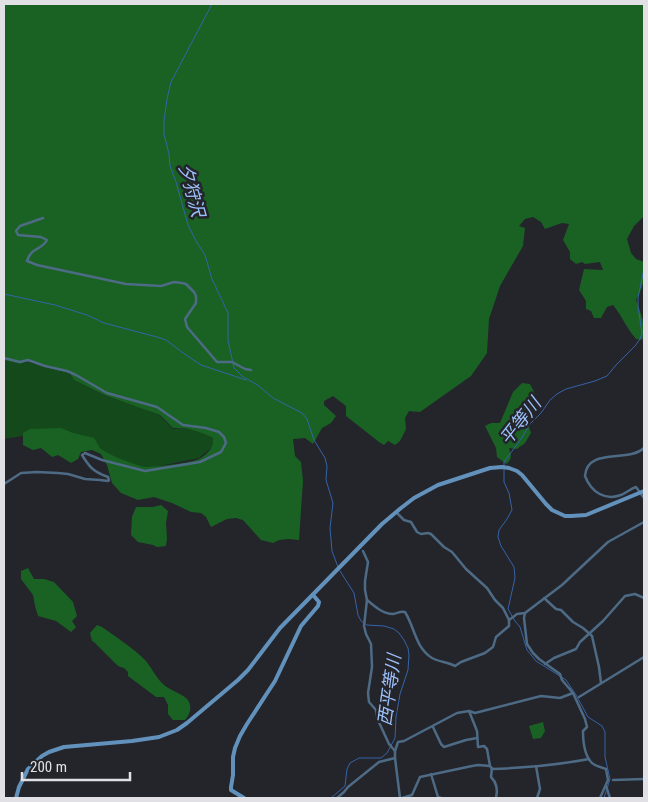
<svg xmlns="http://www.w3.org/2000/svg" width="648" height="802" viewBox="0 0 648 802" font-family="'Roboto Condensed','Noto Sans JP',sans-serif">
  <rect width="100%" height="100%" fill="#24242b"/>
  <path fill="#144a1b" d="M4 360 20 364 28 362 59 371 68 372 74 380 103 395 141 408 159 415 173 429C192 428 196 431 213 438V444L211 448 199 458 144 469 109 459 65 433 28 435 4 439Z"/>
  <g fill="#196223">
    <path d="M4 4H644V216L634 226 627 239 631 253 636 259 644 262C645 279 644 285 636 300 640 312 648 328 642 340L636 339C627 329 622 316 613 305L607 307 601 318H594L591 311 586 309V301L579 290 584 269 603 270 600 262 585 264 582 262 576 264 570 259V252L563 240 569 224 562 223 545 229 541 222 533 217 525 219 519 226 525 228 523 246 500 286 489 319 487 353 471 376 420 412 409 411 405 418 406 429 400 441 395 445 388 441 384 445 379 442 346 416V406L333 396 324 401V405L336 416 331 423 322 428 313 444 305 438 293 439 295 456 301 462 303 481 299 540 288 539 279 540 273 543 261 540 243 520 236 518 227 519 211 527 206 517 201 513 191 512 172 503 154 497 138 500 121 493 112 483 107 465 101 454 92 450 81 452 78 459 71 463 58 455 52 457 41 448 33 450 23 445V433L30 429 61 428 73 433 94 438C96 441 98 445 100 448 106 454 137 466 146 467 156 467 191 463 199 459 208 454 214 447 213 438 197 431 191 428 173 428L160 415 104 395 74 380 69 372 59 371 28 361 20 364 4 360Z"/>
    <path d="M522 383 530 384 535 394 520 418 525 423 528 424 531 433 525 443 517 449 509 448C511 455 513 459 506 464L497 457 496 448 485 426 491 423H500L513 392Z"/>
    <polygon points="161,505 168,511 166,523 167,539 166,546 157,547 153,545 138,542 131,535 132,517 136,507 153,507"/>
    <polygon points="28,568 34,579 44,579 54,582 73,602 77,616 72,621 76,627 71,632 56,621 38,616 35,606 33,595 21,579 21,571"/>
    <path d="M97 625 102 627C116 637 132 647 145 660 152 668 156 678 164 685 169 690 183 694 187 699 193 706 190 714 185 720H173L168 714V705L164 697H156L128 676V672L124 668 118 666 94 642 92 641 90 633Z"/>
    <polygon points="543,722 545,731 541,738 533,739 529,726"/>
  </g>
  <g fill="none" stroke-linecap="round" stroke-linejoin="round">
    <g stroke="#3663a7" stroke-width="1">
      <polyline points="212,4 171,82 167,99 164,121 164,134 169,154 170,166 176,182 188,225 196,241 205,255 212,279 228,313 228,340 234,368 242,376 259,386 273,398 302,413 307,419 314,440 325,458 327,466 326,480 333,503 330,528 332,551 338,567"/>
      <polyline points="4,294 55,305 87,315 104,323 157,337 166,340 186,355 201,365 246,380"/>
      <polyline points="331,798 345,786 347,769 350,763 359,758 381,758 387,753 395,738 396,717 400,694 408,670 409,655 408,648 404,640 399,633 394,629 384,626 367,625 361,621 358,615 354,593 340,571"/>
      <polyline points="604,798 610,779 605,757 605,732 602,726 588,717 576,695 566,680 536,661 527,650 520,627 515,621 508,609 515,578 514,567 501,546 498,537 499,530 507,519 512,510 509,493 504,482 504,462 521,439 530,424 541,413 550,400 557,394 566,389 595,381 607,376 616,365 635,346 640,339 642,333 638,306 638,298 644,269"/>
    </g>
    <g stroke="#4d6b85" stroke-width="2.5">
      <path d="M43 218 20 226 16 231 18 235 41 237 47 240C41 251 32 246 27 261L37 265 126 284 161 286 174 282 182 283 186 284 194 292 196 296V303L185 319 187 327 217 362H232L245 369 251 370"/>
      <path d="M4 358 20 362 28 360 45 366 67 371 76 375 107 393 157 407 183 425 206 428 219 432 224 437 226 443 221 452 200 462 145 471 102 460 85 453 82 455C90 468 94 472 108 477L109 480 108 481 100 480 85 479 68 474 58 473 37 472 21 473 4 484"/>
      <path d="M644 448C628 463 587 447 585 476 591 492 605 501 621 495 626 493 630 489 636 487L644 498"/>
      <polyline points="363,551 368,562 365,581 365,590 367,600 364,626 366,634 371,644 372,667 368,693 369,702 376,710 377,718 389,744 395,751 395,758 400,798"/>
      <polyline points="544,598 556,609 561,610 573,622 583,628 592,636 599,667 601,683"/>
      <path d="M367 600C374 606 383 614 393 614 398 613 400 611 405 612 415 628 415 647 432 658 439 662 448 662 455 666L461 662 485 653 493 647 496 637 509 626V620L503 608 495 600 487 588 466 569 452 552 444 547 431 534 428 533 421 534 417 532 411 522 404 520 396 512"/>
      <path d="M525 613 524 618 527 644 533 653 539 659 560 674 562 680 573 693 585 719 587 727 583 731C583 742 584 754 591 762 594 766 601 767 606 769L608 780 600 798"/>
      <polyline points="509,620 517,614 525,613 562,585 608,542 644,522"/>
      <polyline points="545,664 554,658 576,649 580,642 603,621 625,596 635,594 644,598"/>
      <polyline points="579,697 644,657"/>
      <path d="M469 711 477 731 478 747 484 746 487 749 490 766 492 769C524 768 557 765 589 759"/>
      <polyline points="433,727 441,744 444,747 466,740 477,738"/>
      <polyline points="395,751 398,742 404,741 457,713 469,711 475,713 541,696 560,698 573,693"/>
      <polyline points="536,766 540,789 537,798"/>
      <path d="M492 768 491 777C497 783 498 790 496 798"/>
      <polyline points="431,774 438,797 441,798"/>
      <polyline points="613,780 644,779"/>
      <polyline points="606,786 610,798"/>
      <polyline points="337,798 344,792 348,787 379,762 395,758"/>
      <polyline points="402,798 412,795 420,777 472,766 478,765 490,766"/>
    </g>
    <g stroke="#6292bc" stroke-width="4">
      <polyline points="16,798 19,787 28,769 42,756 49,752 64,747 132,741 159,737 177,730 187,723 238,680 248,670 280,628 382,524 401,508 414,498 438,485 490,468 502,467 509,468 517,471 522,475 546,504 552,510 565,516 571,516 586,515 644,491"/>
      <polyline points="244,798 231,790 231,787 233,775 233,757 235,748 240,736 247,724 275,681 301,626 318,606 319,602 313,595"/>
    </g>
  </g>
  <g text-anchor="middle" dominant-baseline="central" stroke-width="5" stroke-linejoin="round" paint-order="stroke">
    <g font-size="18" font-style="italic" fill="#9cc1fa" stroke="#24242b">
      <text transform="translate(192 190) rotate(75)">夕狩沢</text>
      <text transform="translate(520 421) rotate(-52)">平等川</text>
      <text transform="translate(389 690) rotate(-82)">西平等川</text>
    </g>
  </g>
  <rect width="648" height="802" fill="none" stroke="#e0e0e5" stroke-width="10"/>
  <path d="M22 772v8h108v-8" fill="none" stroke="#e0e0e5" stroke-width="2.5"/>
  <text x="30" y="772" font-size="15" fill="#e0e0e5" stroke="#24242b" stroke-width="4" paint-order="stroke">200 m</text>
</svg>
